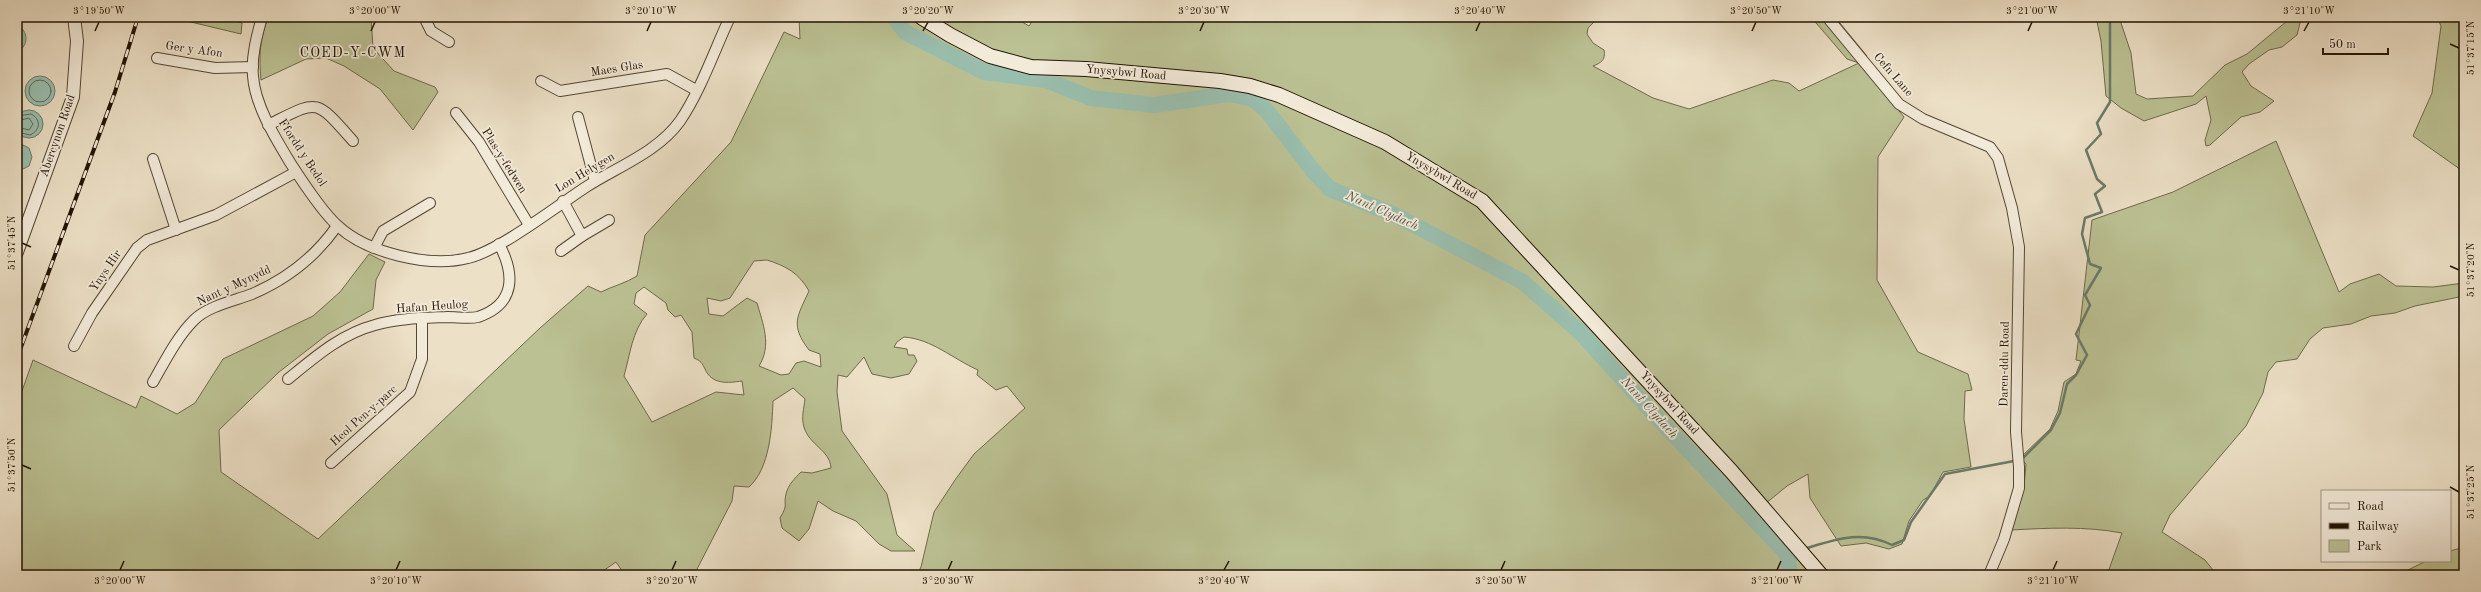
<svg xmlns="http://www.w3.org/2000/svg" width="2481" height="592" viewBox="0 0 2481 592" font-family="'Old Standard TT',serif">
  <rect width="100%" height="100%" fill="#ece0c6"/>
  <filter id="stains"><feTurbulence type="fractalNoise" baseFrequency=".005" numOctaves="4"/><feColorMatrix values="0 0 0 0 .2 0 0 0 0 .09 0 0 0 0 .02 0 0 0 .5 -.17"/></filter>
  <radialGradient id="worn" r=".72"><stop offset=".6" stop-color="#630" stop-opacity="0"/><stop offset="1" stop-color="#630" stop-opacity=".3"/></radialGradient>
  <g fill="#bbc193" stroke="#6e6a4b" fill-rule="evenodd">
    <polygon points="170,17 222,17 242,23 241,34"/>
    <path d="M269 17H371L373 48 394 71 435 87 438 92 413 130 380 89 344 66 326 58 306 59 261 80C259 58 259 37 269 17Z"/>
    <path d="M799 17H1014L1029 26 1035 17H1599L1588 28 1587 34 1593 43 1604 50C1606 60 1601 63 1593 66L1653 98 1689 109 1773 80 1789 83 1799 91 1859 63 1847 59 1811 17H1835L1867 56 1860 63 1904 117 1878 157 1877 280 1918 352 1968 374 1972 390 1965 391 1964 419 1971 467 1943 472 1930 496 1923 500 1909 521 1902 544 1889 549 1866 543 1841 546 1810 498 1808 474 1787 486 1759 509 1815 575H917L921 567 934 512 955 480 974 454 1025 408 1007 386 996 390 977 375 978 370C953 359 932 339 904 337L897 342 894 347 907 349 908 355H914L917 361 909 374 891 378 872 374 864 357 847 377 838 375 837 392 842 431 887 494 897 535 915 551H891L879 544 856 521 833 511 818 501 809 529 799 541 782 528 780 518C789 503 783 506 786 494 788 485 795 478 801 472L812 473 831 468C830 450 809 445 804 427 801 418 804 408 805 399L793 388 773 401C772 428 770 468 749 487L734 486 732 501 694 575H625L616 562 597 575H17V405L33 360 136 408 141 396 177 414 195 403 223 359 313 316 340 292 369 254 385 262 376 280 373 309 328 334 279 372 219 430 221 472 318 539 540 328 588 286 601 292C613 286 626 283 637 276L645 235 731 142 784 32 800 39ZM767 260C786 266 799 273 809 291 797 317 790 325 809 350L820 354 821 367 804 361 796 363 789 374 781 375 759 366C772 345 763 324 757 303L747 298 723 316 709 314 707 298 721 301 730 298 754 261ZM644 287 666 303 668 310 675 317 681 315 692 332 694 358C701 361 702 363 705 369 712 385 728 383 742 381L744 395 716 392 652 422 624 376C630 355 632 331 647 314L634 304 636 293Z"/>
    <polygon points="2096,17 2119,17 2131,53 2136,94 2147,99 2193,96 2225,65 2247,54 2292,17 2301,19 2297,35 2282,47 2269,50 2249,64 2242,72 2251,86 2274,101 2260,112 2241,117 2210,145 2206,146 2205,140 2211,120 2206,96 2196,104 2144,121 2121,108 2106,96 2101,41"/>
    <polygon points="2437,17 2464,17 2464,172 2413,136 2432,93 2441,26"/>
    <path d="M2276 141 2339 292 2350 284 2379 274 2396 286 2433 287 2464 283V296L2415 306 2395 313 2371 316 2351 324 2323 328 2310 339 2297 359 2276 362 2268 372 2263 393 2246 426 2170 515 2162 532 2205 560 2217 575H2107L2122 533C2085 526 2048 528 2011 530L2024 487 2026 464 2020 458 2050 429 2058 411 2064 382 2076 374 2081 361 2076 360 2092 220 2173 192Z"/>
    <polygon points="2464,547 2464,575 2398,575 2426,561 2450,561 2450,551"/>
  </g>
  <g fill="#9abeae" stroke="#6a7a6a">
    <path d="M17 25C29 31 29 46 17 52Z"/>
    <circle cx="40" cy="91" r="15"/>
    <circle cx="29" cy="124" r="14"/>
    <polygon points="17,142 29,148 32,157 29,166 17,172"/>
  </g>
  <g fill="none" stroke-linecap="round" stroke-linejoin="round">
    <g stroke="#5e6858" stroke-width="1">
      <circle cx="40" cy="91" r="11"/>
      <path d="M17 116 31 114C41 119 41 130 30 135L17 132"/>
      <polyline points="17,121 29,118 33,124 29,130 17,127"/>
    </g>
    <g stroke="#6a7a6a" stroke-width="2.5">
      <polyline points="2022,459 2051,430 2060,413 2067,384 2076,375 2087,355 2076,334 2090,305 2085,295 2101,268 2090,264 2082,234 2085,218 2102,212 2095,194 2105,186 2097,179 2086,150 2101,134 2097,123 2110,102 2110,17"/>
      <path d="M1807 548C1837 539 1862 530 1892 545L1904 540 1911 522 1945 474 2014 461"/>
      <polyline points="1787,554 1794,553"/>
    </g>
    <polyline stroke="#9abeae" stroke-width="16" points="894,17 905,32 984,72 1046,80 1091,98 1154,105 1229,94 1253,99 1267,111 1315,173 1330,189 1395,215 1523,282 1581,333 1652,412 1787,554 1790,575"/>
    <g stroke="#544634" stroke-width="12">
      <g id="minor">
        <path d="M262 17C257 35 251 57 253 76 255 106 276 139 291 164 302 181 323 213 338 226 367 253 430 268 468 258 499 251 557 206 586 187 617 167 658 152 680 121 701 90 714 51 730 17"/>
        <polyline points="424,17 431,31 449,42"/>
        <polyline points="1827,17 1899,104 1923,119 1990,147 1998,158 2012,208 2019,247 2016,432 2019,467 2019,488 2004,539 1989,575"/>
        <polyline points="157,58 215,68 253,67"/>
        <polyline points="541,81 560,91 667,74 696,90"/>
        <polyline points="456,113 479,142 529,225"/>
        <polyline points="578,117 595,181"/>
        <path d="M268 125C319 100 314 97 353 141"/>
        <polyline points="153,159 176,230"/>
        <polyline points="563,201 582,236 609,220"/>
        <polyline points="374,248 383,231 430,203"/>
        <polyline points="561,251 582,236"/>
        <polyline points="74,346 92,313 137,248 147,240 216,215 296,172"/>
        <path d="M288 379C315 357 341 334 375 325 398 318 424 318 448 317 457 317 469 319 478 317 516 304 515 274 499 244"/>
        <path d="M153 382C165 361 177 337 194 320 208 306 234 301 252 294 287 279 316 256 337 226"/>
        <polyline points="331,463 410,392 422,359 422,318"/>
      </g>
    </g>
    <g stroke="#544634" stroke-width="14">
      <polyline id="tertiary" points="17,252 73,97 77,41 74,17"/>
    </g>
    <g stroke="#221303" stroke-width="16">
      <polyline id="secondary" points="921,17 950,35 990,56 1031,67 1086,69 1220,81 1250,86 1279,95 1385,142 1482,201 1732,472 1821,575"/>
    </g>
    <use href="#minor" stroke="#f3ebda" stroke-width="10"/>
    <use href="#tertiary" stroke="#f3ebda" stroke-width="12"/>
    <use href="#secondary" stroke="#f3ebda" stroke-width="14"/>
    <g stroke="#221303" stroke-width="4">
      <polyline id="rail" points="17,358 115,92 138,17"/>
    </g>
    <use href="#rail" stroke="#f3ebda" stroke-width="2.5" stroke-dasharray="8" stroke-linecap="butt"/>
  </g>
  <path fill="none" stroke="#221303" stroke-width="1.5" d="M95 31 99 22M371 31 375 22M647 31 651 22M923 31 928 22M1200 31 1204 22M1476 31 1480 22M1752 31 1756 22M2028 31 2032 22M2304 31 2309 22M2450 44 2459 48M22 243 31 247M2450 266 2459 270M22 465 31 469M2450 487 2459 492M120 570 124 561M396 570 400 561M672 570 676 561M948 570 952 561M1224 570 1229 561M1501 570 1505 561M1777 570 1781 561M2053 570 2057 561"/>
  <g text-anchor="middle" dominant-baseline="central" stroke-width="3.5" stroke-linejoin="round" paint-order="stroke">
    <g font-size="12" fill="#221303" stroke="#f3ebda">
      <text transform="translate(194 50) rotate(8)">Ger y Afon</text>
      <text transform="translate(617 69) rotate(-9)">Maes Glas</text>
      <text transform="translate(1126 73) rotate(5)">Ynysybwl Road</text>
      <text transform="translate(1893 75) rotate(49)">Cefn Lane</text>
      <text transform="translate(58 136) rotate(-71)">Abercynon Road</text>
      <text transform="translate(302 153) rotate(57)">Ffordd y Bedol</text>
      <text transform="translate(504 161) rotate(58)">Plas-y-fedwen</text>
      <text transform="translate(585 173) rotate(-31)">Lon Helygen</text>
      <text transform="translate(1441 176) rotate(31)">Ynysybwl Road</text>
      <text transform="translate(106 271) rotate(-56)">Ynys Hir</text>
      <text transform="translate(234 286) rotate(-25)">Nant y Mynydd</text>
      <text transform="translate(432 307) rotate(-4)">Hafan Heulog</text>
      <text transform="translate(2005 364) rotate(-89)">Daren-ddu Road</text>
      <text transform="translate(1669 403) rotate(48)">Ynysybwl Road</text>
      <text transform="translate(364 416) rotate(-42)">Heol Pen-y-parc</text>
    </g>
    <g font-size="13" font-style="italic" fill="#4c4f3f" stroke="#f3ebda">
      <text transform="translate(1382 211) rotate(24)">Nant Clydach</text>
      <text transform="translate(1649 408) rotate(48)">Nant Clydach</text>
    </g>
    <g font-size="14" letter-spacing="1" fill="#221303" stroke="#f3ebda">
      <text x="353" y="53">COED-Y-CWM</text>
    </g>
  </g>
  <rect width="2481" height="592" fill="none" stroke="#ece0c6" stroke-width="44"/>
  <rect x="2321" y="490" width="130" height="72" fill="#f3ebda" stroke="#9f9584"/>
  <rect x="2329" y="503" width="20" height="6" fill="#f3ebda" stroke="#9f9584"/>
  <text x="2357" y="510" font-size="12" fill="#221303">Road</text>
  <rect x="2329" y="523" width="20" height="6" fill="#221303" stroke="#9f9584"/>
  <text x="2357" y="530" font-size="12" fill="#221303">Railway</text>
  <rect x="2329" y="540" width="20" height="12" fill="#bbc193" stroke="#9f9584"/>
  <text x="2357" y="550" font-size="12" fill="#221303">Park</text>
  <path d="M2323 48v6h65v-6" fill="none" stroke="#221303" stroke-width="2"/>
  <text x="2329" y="48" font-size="12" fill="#221303" stroke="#f3ebda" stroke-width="3" paint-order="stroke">50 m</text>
  <rect x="22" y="22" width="2437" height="548" fill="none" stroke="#221303" stroke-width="1.5"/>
  <g font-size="10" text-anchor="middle" fill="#221303">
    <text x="99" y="14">3°19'50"W</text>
    <text x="375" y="14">3°20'00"W</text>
    <text x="651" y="14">3°20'10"W</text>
    <text x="928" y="14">3°20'20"W</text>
    <text x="1204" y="14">3°20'30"W</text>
    <text x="1480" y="14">3°20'40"W</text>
    <text x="1756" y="14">3°20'50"W</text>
    <text x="2032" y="14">3°21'00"W</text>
    <text x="2309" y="14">3°21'10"W</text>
    <text transform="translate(2470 48) rotate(-90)" y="4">51°37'15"N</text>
    <text transform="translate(11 243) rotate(-90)" y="4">51°37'45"N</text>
    <text transform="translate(2470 270) rotate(-90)" y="4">51°37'20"N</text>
    <text transform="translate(11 465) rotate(-90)" y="4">51°37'50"N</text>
    <text transform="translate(2470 492) rotate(-90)" y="4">51°37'25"N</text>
    <text x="120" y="584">3°20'00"W</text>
    <text x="396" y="584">3°20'10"W</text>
    <text x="672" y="584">3°20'20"W</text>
    <text x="948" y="584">3°20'30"W</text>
    <text x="1224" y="584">3°20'40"W</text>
    <text x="1501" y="584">3°20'50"W</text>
    <text x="1777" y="584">3°21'00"W</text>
    <text x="2053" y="584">3°21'10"W</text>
  </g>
  <rect width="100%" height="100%" filter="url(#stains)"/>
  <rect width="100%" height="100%" fill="url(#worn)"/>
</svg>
